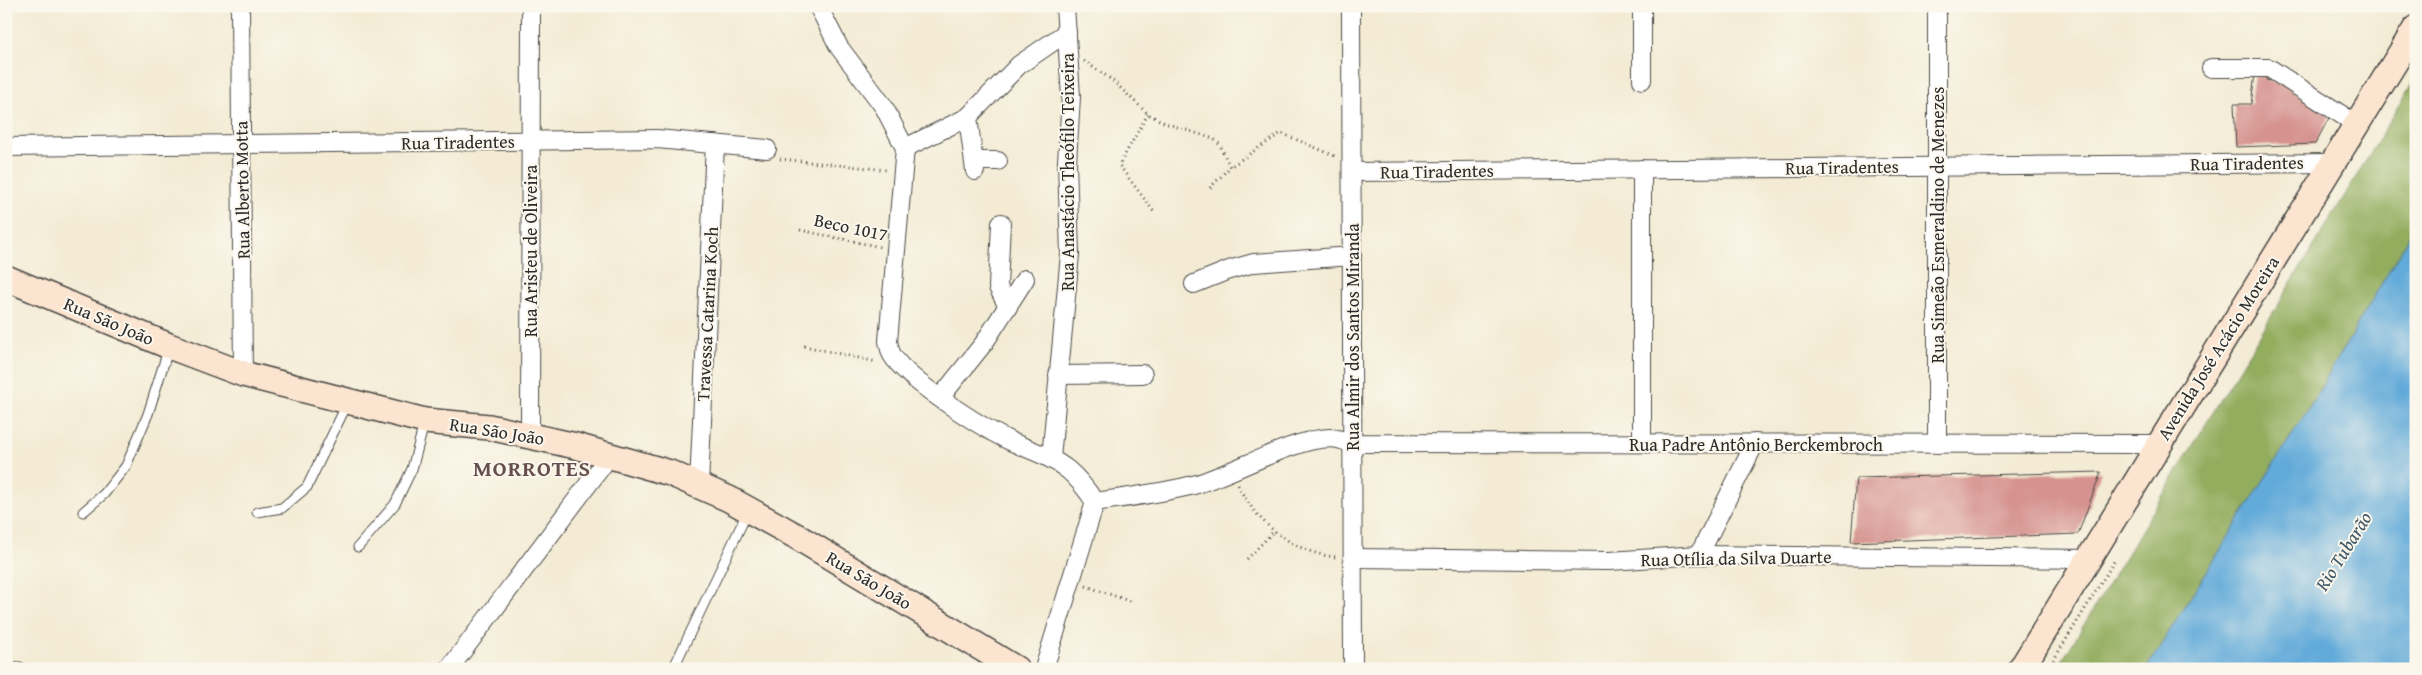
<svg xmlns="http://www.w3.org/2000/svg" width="2422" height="675" viewBox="0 0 2422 675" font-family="'Gentium Book Plus',serif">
  <rect width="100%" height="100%" fill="#fbf7ec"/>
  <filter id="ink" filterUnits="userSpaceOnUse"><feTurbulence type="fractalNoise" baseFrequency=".02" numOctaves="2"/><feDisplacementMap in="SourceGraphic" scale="10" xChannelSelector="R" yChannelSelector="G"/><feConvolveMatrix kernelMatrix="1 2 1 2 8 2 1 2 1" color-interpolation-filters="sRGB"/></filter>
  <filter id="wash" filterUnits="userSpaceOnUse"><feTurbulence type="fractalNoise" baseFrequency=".0096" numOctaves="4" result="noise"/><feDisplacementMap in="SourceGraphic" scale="20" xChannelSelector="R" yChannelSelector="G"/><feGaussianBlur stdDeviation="1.12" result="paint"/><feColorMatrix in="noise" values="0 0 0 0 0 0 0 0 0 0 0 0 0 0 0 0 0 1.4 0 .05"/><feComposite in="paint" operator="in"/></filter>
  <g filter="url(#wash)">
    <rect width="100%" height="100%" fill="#f3ebd4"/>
    <polygon fill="#93ad5f" stroke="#5f6c45" points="2416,78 2416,225 2310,406 2146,669 2057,669"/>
    <polygon fill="#62aad9" stroke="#466a82" points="2416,225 2416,650 2407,669 2146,669 2310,406"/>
    <g id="blocks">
      <g fill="#d5928e">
        <polygon points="2255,74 2268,75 2266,80 2282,83 2330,116 2315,144 2236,147 2234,104 2251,104"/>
        <polygon points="2101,472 2078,534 1851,542 1856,478"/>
      </g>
    </g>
  </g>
  <g filter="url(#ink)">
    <use href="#blocks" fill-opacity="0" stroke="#494844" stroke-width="1"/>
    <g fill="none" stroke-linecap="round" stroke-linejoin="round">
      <g stroke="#494844" stroke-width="11">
        <g id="service">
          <polyline points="83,512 104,494 126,466 148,414 169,347"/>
          <polyline points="257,512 282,508 307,487 348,402"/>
          <polyline points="358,547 395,504 412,469 424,424"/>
          <polyline points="6,666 20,667"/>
          <polyline points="673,669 748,511"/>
        </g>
      </g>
      <g stroke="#494844" stroke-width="20">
        <g id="minor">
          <polyline points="240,6 243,374"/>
          <path d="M818 6 839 47 884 107 905 148 888 341C889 346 890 351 892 355 908 381 981 427 1010 441 1029 450 1051 456 1068 470 1079 479 1087 490 1095 502 1129 497 1164 493 1197 484 1236 472 1293 439 1330 438 1338 438 1346 442 1353 443L2159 444"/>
          <polyline points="1351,6 1353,669"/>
          <polyline points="1937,6 1937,444"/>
          <polyline points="2211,68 2269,68 2356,124"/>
          <polyline points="1642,80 1642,6"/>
          <polyline points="968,117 975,171"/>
          <polyline points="6,147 657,139 767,149"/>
          <polyline points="905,148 968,117 1019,65 1067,32"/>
          <polyline points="975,161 998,161"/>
          <polyline points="1352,172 2332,163"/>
          <polyline points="1001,223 998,287 1008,307"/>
          <polyline points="1194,284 1229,270 1254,263 1352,256"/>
          <polyline points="1058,375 1143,374"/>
          <polyline points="940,398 984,343 1025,279"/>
          <polyline points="530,435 531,6"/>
          <polyline points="1642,443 1642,169"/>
          <polyline points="1051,458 1070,254 1067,162 1071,97 1065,6"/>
          <polyline points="699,485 715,144"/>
          <polyline points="1699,555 1755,443"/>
          <polyline points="1353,558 1610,561 1699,555 2089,559"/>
          <polyline points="449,669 611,454"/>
          <polyline points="1044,669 1095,502"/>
        </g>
      </g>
      <g stroke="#494844" stroke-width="28">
        <g id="secondary">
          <polyline points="6,278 169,346 243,374 425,421 489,427 576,446 670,473 729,499 796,536 1016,669"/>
          <polyline points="2021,669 2416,28"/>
        </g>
      </g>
      <g stroke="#494844" stroke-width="3" stroke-dasharray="1 4" stroke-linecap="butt">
        <polyline points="1084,61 1112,80 1148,114 1165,123 1214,139 1220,145 1230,167 1281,133 1335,156"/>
        <polyline points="1148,114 1119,165 1154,212"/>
        <polyline points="780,159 888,170"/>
        <polyline points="1210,188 1230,167"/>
        <polyline points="800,230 880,247"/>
        <polyline points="804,346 877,362"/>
        <path d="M1238 485C1256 523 1295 554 1337 557"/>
        <polyline points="1247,559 1274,531"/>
        <polyline points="1086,586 1132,602"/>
        <polyline points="2048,669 2115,560"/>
      </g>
      <use href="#service" stroke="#fff" stroke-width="9"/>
      <use href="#minor" stroke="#fff" stroke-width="18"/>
      <use href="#secondary" stroke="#fce5d0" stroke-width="25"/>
    </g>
  </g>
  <g text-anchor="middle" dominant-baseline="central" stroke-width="4" stroke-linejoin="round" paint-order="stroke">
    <g font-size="18" fill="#2b2b2b" stroke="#fbf7ec">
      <text transform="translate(458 142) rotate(-1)">Rua Tiradentes</text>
      <text transform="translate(2247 163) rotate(-1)">Rua Tiradentes</text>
      <text transform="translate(1842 167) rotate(-1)">Rua Tiradentes</text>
      <text transform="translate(1437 171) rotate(-1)">Rua Tiradentes</text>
      <text transform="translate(1067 172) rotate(-90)">Rua Anastácio Theófilo Teixeira</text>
      <text transform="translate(242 190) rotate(-91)">Rua Alberto Motta</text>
      <text transform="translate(1937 225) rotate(-90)">Rua Simeão Esmeraldino de Menezes</text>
      <text transform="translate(851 227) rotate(12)">Beco 1017</text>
      <text transform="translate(530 251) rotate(-90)">Rua Aristeu de Oliveira</text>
      <text transform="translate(707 314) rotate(-87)">Travessa Catarina Koch</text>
      <text transform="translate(109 321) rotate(23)">Rua São João</text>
      <text transform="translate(1352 337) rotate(-90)">Rua Almir dos Santos Miranda</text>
      <text transform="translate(2218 348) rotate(-58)">Avenida José Acácio Moreira</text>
      <text transform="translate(497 431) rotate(9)">Rua São João</text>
      <text x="1756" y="444">Rua Padre Antônio Berckembroch</text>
      <text transform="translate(1736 558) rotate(-1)">Rua Otília da Silva Duarte</text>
      <text transform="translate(869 580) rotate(31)">Rua São João</text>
    </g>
    <g font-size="19" font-style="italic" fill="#3e5768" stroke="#fbf7ec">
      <text transform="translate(2343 551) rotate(-58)">Rio Tubarão</text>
    </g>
    <g font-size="22" font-weight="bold" letter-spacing="1" fill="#664f4e" stroke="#fbf7ec">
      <text x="532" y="468">MORROTES</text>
    </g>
  </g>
  <rect width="2422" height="675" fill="none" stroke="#fbf7ec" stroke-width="25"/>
</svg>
